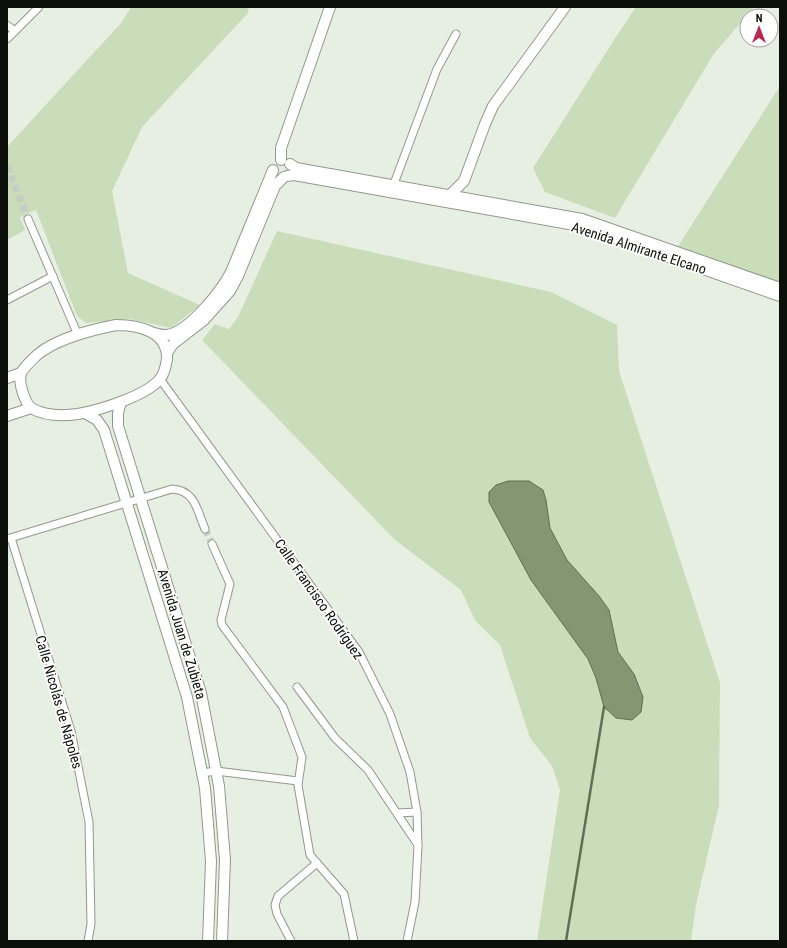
<svg xmlns="http://www.w3.org/2000/svg" width="787" height="948" viewBox="0 0 787 948" font-family="'Roboto Condensed',sans-serif">
  <rect width="100%" height="100%" fill="#e7efe2"/>
  <g fill="#c9ddba">
    <polygon points="131,7 249,7 248,13 142,127 112,191 128,273 200,305 171,328 130,319 86,323 77,316 36,210 20,217 25,230 7,240 7,147 122,22"/>
    <polygon points="636,7 754,7 713,55 615,218 545,192 533,168 614,40"/>
    <polygon points="780,86 780,288 675,251"/>
    <polygon points="277,231 551,292 617,325 619,371 720,683 719,805 696,905 691,941 537,941 560,790 552,766 530,738 500,645 475,620 461,590 395,540 202,340 215,324 229,329 238,317"/>
  </g>
  <polygon fill="#839872" stroke="#606f53" points="508,481 529,481 543,490 546,500 550,528 567,560 599,596 609,610 618,652 634,674 643,697 641,712 632,720 616,718 604,707 596,678 588,659 531,580 489,502 489,492 496,485"/>
  <g fill="none" stroke-linecap="round" stroke-linejoin="round">
    <polyline stroke="#606f53" stroke-width="2.5" points="566,941 604,707"/>
    <g stroke="#c6cdc2" stroke-width="7" stroke-dasharray="7 3.5" stroke-linecap="butt">
      <polyline points="7,166 28,219"/>
      <polyline points="205,529 212,544"/>
    </g>
    <g stroke="#91988d" stroke-width="9">
      <g id="street">
        <polyline points="7,25 15,31"/>
        <polyline points="7,39 39,7"/>
        <polyline points="392,189 437,69 456,34"/>
        <polyline points="28,219 78,335"/>
        <polyline points="7,300 53,276"/>
        <polyline points="160,379 359,652 390,714 410,772 417,812 418,846 415,902 407,941"/>
        <polyline points="11,538 71,731 89,822 91,924 88,941"/>
        <path d="M7 539 172 489C195 490 197 510 205 529"/>
        <polyline points="212,544 230,584 221,620 222,625 283,707 302,757 298,785 310,855 344,894 354,941"/>
        <polyline points="297,687 335,738 368,770 418,845"/>
        <polyline points="202,773 216,771 298,781"/>
        <polyline points="397,813 417,812"/>
        <polyline points="291,941 277,914 275,905 278,896 317,863"/>
      </g>
    </g>
    <g stroke="#91988d" stroke-width="12">
      <g id="secondary">
        <polyline points="281,160 281,148 330,7"/>
        <polyline points="290,164 296,168 582,219 780,288"/>
        <polyline points="287,176 294,175 580,226 780,296"/>
        <polyline points="450,195 464,181 485,124 493,106 565,7"/>
        <path d="M116 325C138 325 168 331 167 359 166 365 165 373 160 379 146 396 100 410 78 414 63 416 46 416 33 409 25 405 18 382 21 373 24 367 32 360 37 355 57 338 91 330 116 325Z"/>
        <path d="M154 333C158 334 163 335 167 335 189 332 221 291 231 272L273 170"/>
        <polyline points="167,353 173,344 204,320 230,291 238,276 275,186 284,177"/>
        <polyline points="7,378 21,373"/>
        <polyline points="121,402 118,413 118,426 201,693 219,786 225,860 222,941"/>
        <polyline points="85,413 97,420 104,430 187,697 205,788 211,861 208,941"/>
        <polyline points="7,416 31,408"/>
      </g>
    </g>
    <use href="#street" stroke="#fff" stroke-width="7"/>
    <use href="#secondary" stroke="#fff" stroke-width="10"/>
  </g>
  <g text-anchor="middle" dominant-baseline="central" stroke-width="3.5" stroke-linejoin="round" paint-order="stroke">
    <g font-size="14" fill="#0d0f0b" stroke="#fff">
      <text transform="translate(639 248) rotate(18)">Avenida Almirante Elcano</text>
      <text transform="translate(319 599) rotate(55)">Calle Francisco Rodríguez</text>
      <text transform="translate(182 634) rotate(73)">Avenida Juan de Zubieta</text>
      <text transform="translate(59 702) rotate(74)">Calle Nicolás de Nápoles</text>
    </g>
  </g>
  <rect width="787" height="948" fill="none" stroke="#0d0f0b" stroke-width="16"/>
  <g transform="translate(759 28)"><circle r="19" fill="#ffffff" stroke="#9e9f9d"/>
  <path d="M0-3L7 15L0 10L-7 15Z" fill="#b72855"/>
  <text y="-6" font-size="11" font-weight="bold" text-anchor="middle" fill="#0d0f0b">N</text>
  </g>
</svg>
